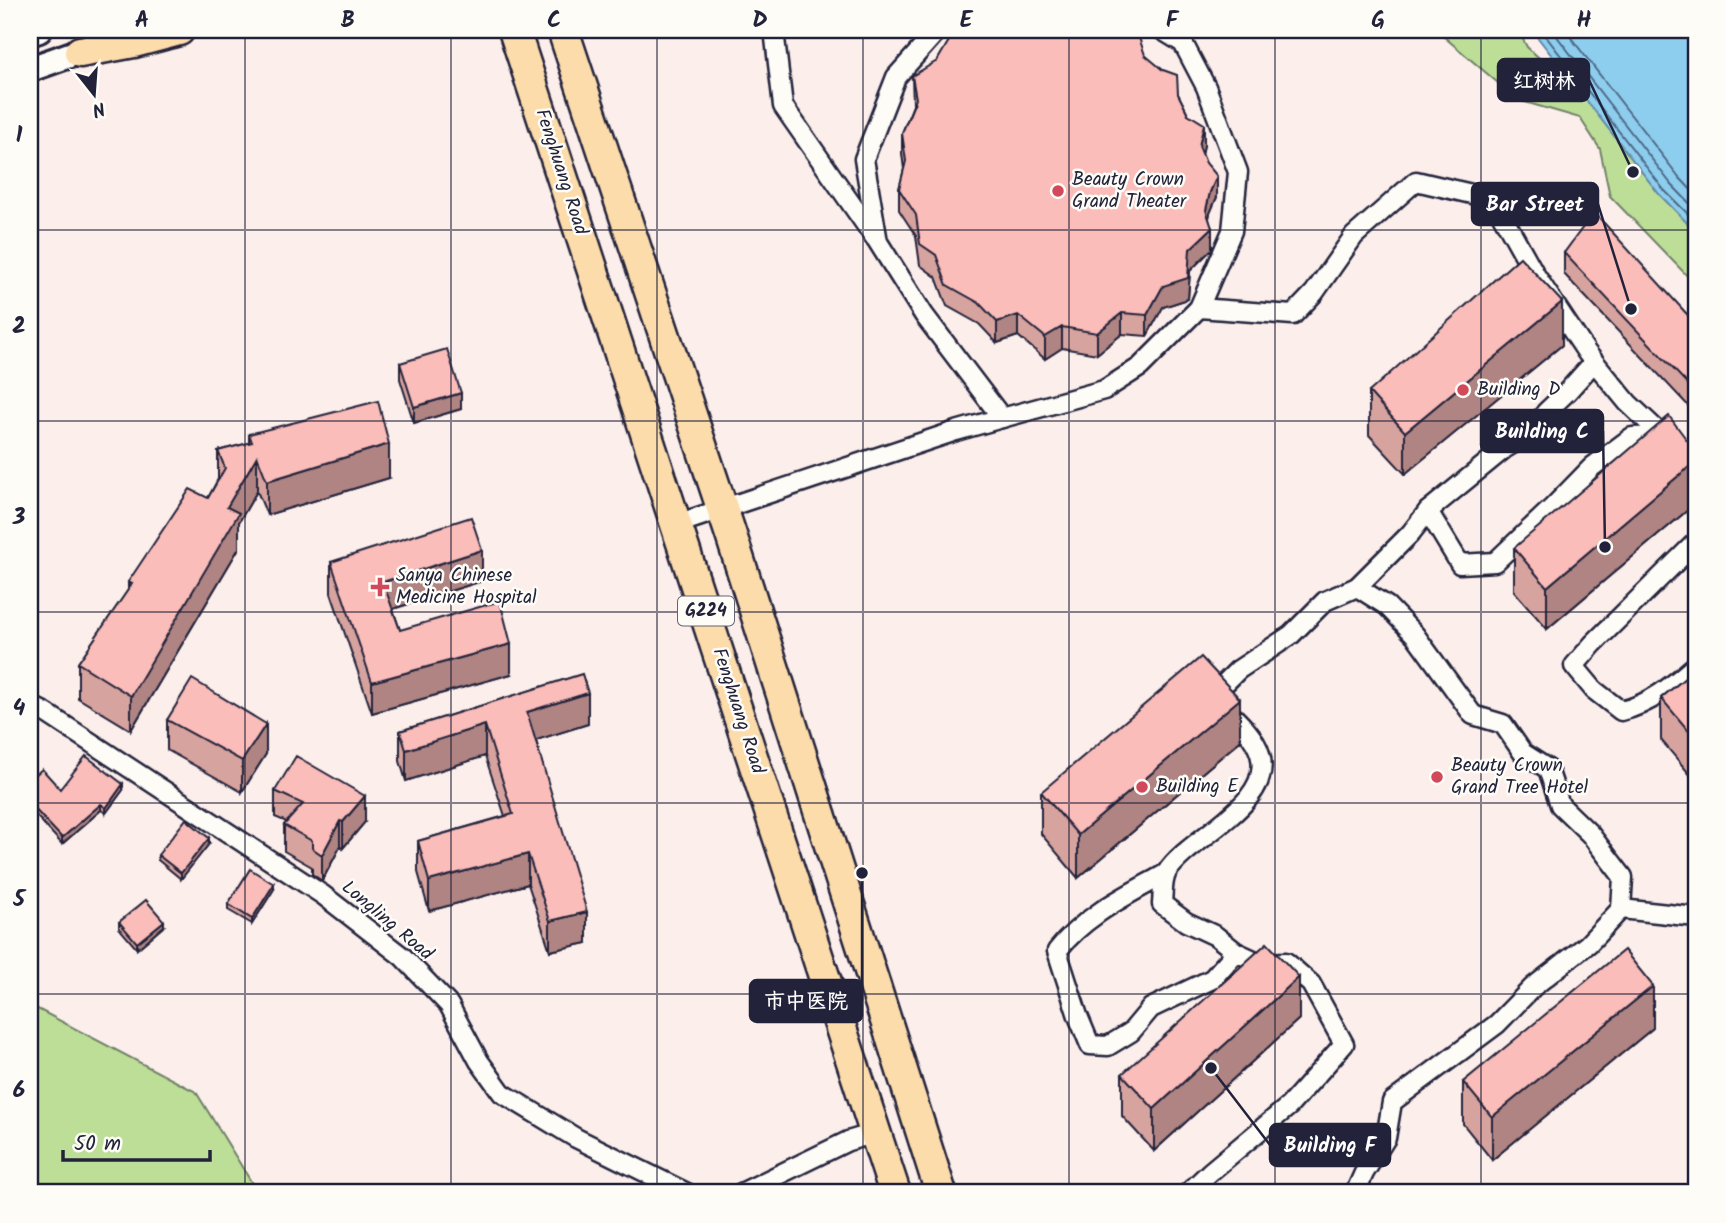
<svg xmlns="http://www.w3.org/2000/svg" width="1726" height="1223" viewBox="0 0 1726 1223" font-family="Kalam,'LXGW WenKai TC',sans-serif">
  <rect width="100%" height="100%" fill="#fcefeb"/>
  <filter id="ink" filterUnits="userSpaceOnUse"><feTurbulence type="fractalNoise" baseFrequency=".0143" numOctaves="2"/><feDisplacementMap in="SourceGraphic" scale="14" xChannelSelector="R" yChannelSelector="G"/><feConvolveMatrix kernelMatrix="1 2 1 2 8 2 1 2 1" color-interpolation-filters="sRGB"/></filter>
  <g filter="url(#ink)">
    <g fill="#bdde97" stroke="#708069" stroke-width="2">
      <polygon points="1436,30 1518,30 1527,47 1635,144 1696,213 1696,285 1610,196 1600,149 1580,118 1518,100"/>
      <polygon points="30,1005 196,1092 258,1193 30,1193"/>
    </g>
    <polygon fill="#8dcdee" stroke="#6289a6" stroke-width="2" points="1532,30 1696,30 1696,232 1659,194"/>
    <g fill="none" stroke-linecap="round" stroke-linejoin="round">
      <g stroke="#4d6683" stroke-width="2">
        <polyline points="1541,30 1664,190 1696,222"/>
        <polyline points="1552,30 1671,184 1696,210"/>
        <polyline points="1565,30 1679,177 1696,195"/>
      </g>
      <g stroke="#22223b" stroke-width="23">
        <g id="minor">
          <polyline points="774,30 783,106 875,238"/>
          <polyline points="938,30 896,77 864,159 878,242 924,315 1002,418 1104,390 1140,367 1199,308 1232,231 1238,172 1206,87 1183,43 1162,30"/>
          <polyline points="1199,308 1293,315 1314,293 1354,236 1416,181 1493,199 1536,276 1587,353 1628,403 1696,467"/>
          <polyline points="1594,362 1567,392 1546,412 1532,432 1504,449 1428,511 1410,534 1357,587 1387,606 1415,635 1473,715 1503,724 1523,753 1548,769 1560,805 1590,834 1623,877 1621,909 1696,917"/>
          <polyline points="1428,511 1460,564 1495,562 1553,507 1592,467 1632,437 1665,436"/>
          <polyline points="677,524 956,431 1002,418"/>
          <path d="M1696 542 1593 644 1574 666 1594 690 1621 711C1651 704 1673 685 1696 665"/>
          <polyline points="30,705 46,713 323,895 403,957 449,1005 479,1061 502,1093 576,1138 687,1193"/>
          <path d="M1165 874C1126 896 1085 915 1057 951L1078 1016 1090 1045 1108 1046 1131 1032 1151 1008 1212 979 1236 952"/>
          <polyline points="741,1193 848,1141 875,1133"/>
          <path d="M1188 1193 1210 1172 1289 1106 1344 1044 1311 984 1286 962 1260 963 1236 952 1216 936 1186 922 1162 904C1163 895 1162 880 1167 872 1189 837 1275 804 1260 754 1253 731 1228 713 1212 696L1238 670 1291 635 1325 601 1357 587"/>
          <polyline points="1355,1193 1364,1173 1386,1138 1392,1102 1497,1024 1533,987 1588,944 1621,909"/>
        </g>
      </g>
      <g stroke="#22223b" stroke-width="30">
        <g id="secondary">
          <polyline points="30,33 39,30"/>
          <polyline points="30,69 98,45"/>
        </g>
      </g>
      <g stroke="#22223b" stroke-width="35">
        <g id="trunk">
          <polyline points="514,30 895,1193"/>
          <polyline points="563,30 731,535 941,1193"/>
          <polyline points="80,52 134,42 179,30"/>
        </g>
      </g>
      <use href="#minor" stroke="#fdfcf7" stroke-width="18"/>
      <use href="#secondary" stroke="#fdfcf7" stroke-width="24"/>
      <use href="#trunk" stroke="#fddcac" stroke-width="30"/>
    </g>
    <g fill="#d7a39f" stroke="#22223b" stroke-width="2">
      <polygon points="1145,55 1178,94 1204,145 1202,154 1217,197 1210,213 1209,218 1212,249 1190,271 1188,299 1163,307 1147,336 1122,334 1097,354 1062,348 1045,359 1018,336 997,343 979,324 947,306 936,277 920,265 916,236 899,210 899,189 904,169 902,154 902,133 913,105 912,76"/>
      <polygon points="1564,253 1696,324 1696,414 1564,274"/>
      <polygon points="1562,345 1405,474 1369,435 1369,392"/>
      <polygon points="400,363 461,409 414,423 400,379"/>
      <polygon points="249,434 389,478 267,515 257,491 239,522 239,548 131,730 78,698 78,663 128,590 128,582 208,498 218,479 218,451 249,443"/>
      <polygon points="1696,452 1696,503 1547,629 1514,591 1514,548"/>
      <polygon points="331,562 482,581 393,609 400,630 511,674 372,713 331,593"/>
      <polygon points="1696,669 1692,777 1661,740 1661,698"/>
      <polygon points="582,674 588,724 536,740 587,943 550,951 528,884 429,911 418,872 418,841 505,816 485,756 406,781 400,761 400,731"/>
      <polygon points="167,720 266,754 242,792 167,750"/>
      <polygon points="1240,741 1078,878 1041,834 1041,792"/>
      <polygon points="30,774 33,777 60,789 123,790 106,813 101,810 62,844 30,809"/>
      <polygon points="275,791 365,822 343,848 340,847 322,881 312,874 312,867 284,851 284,825 287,822 275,817"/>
      <polygon points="209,844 181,879 158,860 158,855"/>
      <polygon points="274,889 252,924 228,910 228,904"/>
      <polygon points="119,922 164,926 137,949 119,928"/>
      <polygon points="1299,1019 1154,1151 1122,1116 1122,1074"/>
      <polygon points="1653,1028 1492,1160 1463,1124 1463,1082"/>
    </g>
    <g fill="#af8482" stroke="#22223b" stroke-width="2">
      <polygon points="1204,124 1204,145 1199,168 1199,146"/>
      <polygon points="1217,176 1217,197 1210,213 1206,231 1206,210 1210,192"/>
      <polygon points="1212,228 1212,249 1190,271 1188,299 1163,307 1147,336 1147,315 1163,286 1190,249"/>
      <polygon points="1562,302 1562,345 1405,474 1405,432"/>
      <polygon points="1122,313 1122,334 1097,354 1097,333"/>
      <polygon points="1018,315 1018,336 997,343 997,322"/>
      <polygon points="1062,327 1062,348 1045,359 1045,337"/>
      <polygon points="461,393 461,409 414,423 414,407"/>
      <polygon points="389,444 389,478 267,515 267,481"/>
      <polygon points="257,456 257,491 239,522 239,548 131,730 131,696 227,507"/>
      <polygon points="1696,461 1696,503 1547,629 1547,587"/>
      <polygon points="482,550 482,581 383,612 383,582"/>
      <polygon points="511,644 511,674 372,713 372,682"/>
      <polygon points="588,693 588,724 527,743 527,712"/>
      <polygon points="1240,699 1240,741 1078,878 1078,835"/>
      <polygon points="266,724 266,754 242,792 242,761"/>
      <polygon points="485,725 485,756 406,781 406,750"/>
      <polygon points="1696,731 1696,773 1692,777 1692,735"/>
      <polygon points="123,784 123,790 106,813 106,808"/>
      <polygon points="365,796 365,822 343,848 343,822"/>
      <polygon points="101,804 101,810 62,844 62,838"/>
      <polygon points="340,821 340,847 322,881 322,855"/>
      <polygon points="209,838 209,844 181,879 181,873"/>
      <polygon points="528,854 528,884 429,911 429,881"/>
      <polygon points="274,884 274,889 252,924 252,919"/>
      <polygon points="35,888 35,894 30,902 30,896"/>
      <polygon points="587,912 587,943 550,951 550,921"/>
      <polygon points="164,921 164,926 137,949 137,943"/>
      <polygon points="1299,977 1299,1019 1154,1151 1154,1109"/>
      <polygon points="1653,986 1653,1028 1492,1160 1492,1117"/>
    </g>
    <g fill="#fabdb9" stroke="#22223b" stroke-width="2">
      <polygon points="953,30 1109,30 1118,33 1137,32 1145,55 1163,70 1177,75 1178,94 1188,114 1204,124 1199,146 1206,163 1217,176 1210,192 1206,210 1212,228 1190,249 1188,278 1163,286 1147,315 1122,313 1097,333 1062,327 1045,337 1018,315 997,322 979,303 947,285 936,255 920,244 916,215 899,189 906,161 902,133 916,99 912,76 937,61 950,39"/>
      <polygon points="1594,212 1696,324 1696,393 1564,253"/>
      <polygon points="1520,257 1562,302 1405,432 1369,392"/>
      <polygon points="447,349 461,393 414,407 400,363"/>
      <polygon points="378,401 389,444 267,481 257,456 227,507 239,513 131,696 78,663 132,584 128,582 190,489 208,498 225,468 218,451 252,442 249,434"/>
      <polygon points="1669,416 1696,452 1696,461 1547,587 1514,548"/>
      <polygon points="471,517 482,550 383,582 400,630 500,601 511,644 372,682 331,562"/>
      <polygon points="1201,657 1240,699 1078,835 1041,792"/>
      <polygon points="1696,669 1696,731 1692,735 1661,698"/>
      <polygon points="582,674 588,693 527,712 587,912 550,921 528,854 429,881 418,841 513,814 485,725 406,750 400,731"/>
      <polygon points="192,679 266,724 242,761 167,720"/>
      <polygon points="86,756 123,784 106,808 101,804 62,838 30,804 30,774 33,777 42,769 60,789"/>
      <polygon points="296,756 365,796 343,822 340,821 322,855 312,848 312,841 284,825 303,804 275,791"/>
      <polygon points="186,819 209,838 181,873 158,855"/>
      <polygon points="250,869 274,884 252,919 228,904"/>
      <polygon points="30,884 35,888 30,896"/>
      <polygon points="146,900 164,921 137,943 119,922"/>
      <polygon points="1267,943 1299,977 1154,1109 1122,1074"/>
      <polygon points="1624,950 1653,986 1492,1117 1463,1082"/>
    </g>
  </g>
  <path fill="none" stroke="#22223b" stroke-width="2" stroke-opacity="0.55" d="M245 30V1193M451 30V1193M657 30V1193M863 30V1193M1069 30V1193M1275 30V1193M1481 30V1193M30 230H1696M30 421H1696M30 612H1696M30 803H1696M30 994H1696"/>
  <g fill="#d1495b" stroke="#fdfcf7" stroke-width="2.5">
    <circle cx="1058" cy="191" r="7"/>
    <circle cx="1463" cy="390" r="7"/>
    <path d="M376.5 576.5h7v7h7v7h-7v7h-7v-7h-7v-7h7z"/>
    <circle cx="1437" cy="777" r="7"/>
    <circle cx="1142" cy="787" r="7"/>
  </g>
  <g text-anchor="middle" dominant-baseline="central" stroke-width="5" stroke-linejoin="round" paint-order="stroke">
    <rect fill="#fdfcf7" stroke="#646373" stroke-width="2" x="678" y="596.5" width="56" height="29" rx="5"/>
    <g font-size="18" font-weight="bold" fill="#22223b">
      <text x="706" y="611">G224</text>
    </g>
    <g font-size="19" fill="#22223b" stroke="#fdfcf7">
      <text transform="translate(561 172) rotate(72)">Fenghuang Road</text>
      <text transform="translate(738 711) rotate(72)">Fenghuang Road</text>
      <text transform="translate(387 921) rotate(40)">Longling Road</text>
    </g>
    <g font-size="19" fill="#22223b" stroke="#fdfcf7" text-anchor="start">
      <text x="1072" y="180">Beauty Crown<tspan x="1072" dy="22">Grand Theater</tspan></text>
      <text x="1477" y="390">Building D</text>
      <text x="396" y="576">Sanya Chinese<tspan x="396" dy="22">Medicine Hospital</tspan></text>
      <text x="1451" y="766">Beauty Crown<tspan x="1451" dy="22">Grand Tree Hotel</tspan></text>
      <text x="1156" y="787">Building E</text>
    </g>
  </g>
  <path fill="none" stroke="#22223b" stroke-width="2.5" d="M1633 172L1589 80M1631 309L1598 204M1605 547L1603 431M862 873L862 1001M1211 1068L1270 1145"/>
  <g fill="#22223b" stroke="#fdfcf7" stroke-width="2.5">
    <circle cx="1633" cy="172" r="7"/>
    <circle cx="1631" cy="309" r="7"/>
    <circle cx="1605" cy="547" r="7"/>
    <circle cx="862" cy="873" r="7"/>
    <circle cx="1211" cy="1068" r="7"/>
  </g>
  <g fill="#22223b" stroke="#22223b" stroke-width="2.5">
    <rect x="1498" y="59" width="91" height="42" rx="7"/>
    <rect x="1472" y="183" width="126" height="42" rx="7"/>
    <rect x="1481" y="410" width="122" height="42" rx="7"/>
    <rect x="750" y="980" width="112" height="42" rx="7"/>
    <rect x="1270" y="1124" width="120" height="42" rx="7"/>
  </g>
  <g font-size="21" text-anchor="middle" font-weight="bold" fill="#fff">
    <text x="1544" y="88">红树林</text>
    <text x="1535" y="211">Bar Street</text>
    <text x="1542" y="438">Building C</text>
    <text x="806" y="1008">市中医院</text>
    <text x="1330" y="1152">Building F</text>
  </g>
  <rect width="1726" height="1223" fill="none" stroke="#fdfcf7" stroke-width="77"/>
  <g transform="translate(94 94) rotate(163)" stroke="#fdfcf7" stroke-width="5" paint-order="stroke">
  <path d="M0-5L12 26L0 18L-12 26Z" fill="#22223b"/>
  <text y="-10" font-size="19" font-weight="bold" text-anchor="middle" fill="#22223b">N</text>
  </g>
  <path d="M63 1150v10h147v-10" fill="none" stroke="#22223b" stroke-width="3.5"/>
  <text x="74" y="1150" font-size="21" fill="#22223b" stroke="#fdfcf7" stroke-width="5" paint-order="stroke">50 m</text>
  <rect x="38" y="38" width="1650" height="1146" fill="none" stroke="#22223b" stroke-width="2.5"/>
  <g font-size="23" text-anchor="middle" font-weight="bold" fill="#22223b">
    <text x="142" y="27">A</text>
    <text x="348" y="27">B</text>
    <text x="554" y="27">C</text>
    <text x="760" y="27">D</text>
    <text x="966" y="27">E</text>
    <text x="1172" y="27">F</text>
    <text x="1378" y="27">G</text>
    <text x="1584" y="27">H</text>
    <text x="19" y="142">1</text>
    <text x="19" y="333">2</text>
    <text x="19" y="524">3</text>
    <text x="19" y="715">4</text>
    <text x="19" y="906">5</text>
    <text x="19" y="1097">6</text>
  </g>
</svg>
